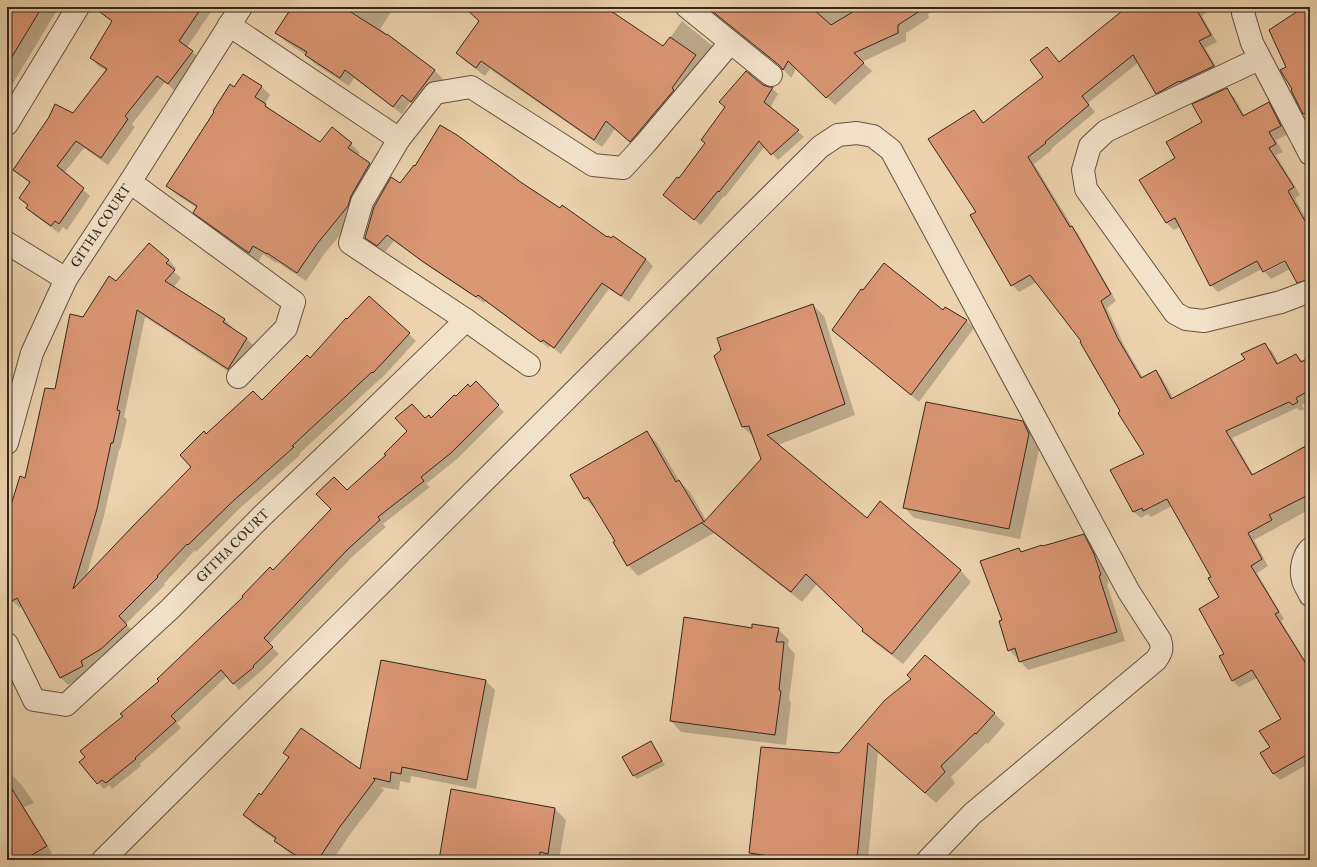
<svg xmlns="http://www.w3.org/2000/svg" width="1317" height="867" viewBox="0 0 1317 867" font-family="'IM FELL Double Pica',serif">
  <rect width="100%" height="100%" fill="#ecd3ad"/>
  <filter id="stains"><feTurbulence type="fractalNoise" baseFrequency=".005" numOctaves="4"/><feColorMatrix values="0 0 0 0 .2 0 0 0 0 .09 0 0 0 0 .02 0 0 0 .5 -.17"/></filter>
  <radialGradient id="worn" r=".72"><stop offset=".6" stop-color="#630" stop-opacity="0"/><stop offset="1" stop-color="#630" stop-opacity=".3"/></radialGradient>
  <g fill="#0003" fill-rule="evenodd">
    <polygon points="7,7 59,7 7,93"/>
    <polygon points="122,7 216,7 214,10 213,9 187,47 200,59 175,91 165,82 132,124 135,127 108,165 84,148 64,173 90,196 67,230 63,227 59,233 34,215 27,208 29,206 20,198 31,183 15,170 73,114 107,71 98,66 91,58"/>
    <polygon points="293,7 394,7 380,29 435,71 443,79 420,110 410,102 402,114 354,78 349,86 315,64 306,55 285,41 276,33"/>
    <polygon points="478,7 606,7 663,48 682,21 715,48 639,150 615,129 602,147 490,69 485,76 465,61 457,53 480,21"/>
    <polygon points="706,7 938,7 928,14 929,18 906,33 906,41 862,62 872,71 835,105 796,69 791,78 782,68"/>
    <polygon points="1120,7 1213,7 1202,16 1217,42 1205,48 1220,73 1163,100 1157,93 1139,62 1088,103 1095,112 1051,149 1052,150 1034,164 1074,229 1078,234 1116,301 1107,308 1124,345 1143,378 1156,371 1162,378 1174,399 1247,359 1265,345 1272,351 1279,364 1296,355 1303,362 1310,358 1310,411 1305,403 1302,405 1304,409 1300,411 1297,408 1232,438 1253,474 1299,451 1298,449 1310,443 1310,509 1254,540 1268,566 1257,573 1284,619 1281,621 1304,659 1310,663 1310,763 1280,780 1273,773 1271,748 1282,720 1257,678 1239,687 1232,680 1225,654 1221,597 1212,577 1172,506 1151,517 1148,514 1141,518 1134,512 1125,495 1145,455 1083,341 1037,282 1019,292 1012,285 977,212 974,111 984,123 1044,77 1047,48 1060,63 1123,12"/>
    <polygon points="261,86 270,95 265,104 272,112 320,143 351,144 360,153 358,155 370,164 379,173 357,215 325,253 306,281 277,262 276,263 263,254 258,262 203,221 194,212 197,208 177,195 168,186 234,88"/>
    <polygon points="763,86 768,88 772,88 778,94 770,108 804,137 778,160 765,146 725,197 724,196 701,225 664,195 679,180 706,144 702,140"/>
    <path d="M1226 89 1234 97 1245 116 1269 103 1276 111 1288 134 1276 140 1283 152 1276 155 1300 195 1295 198 1310 226V287L1305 290 1297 282 1290 269 1271 279 1262 269 1218 292 1211 285 1181 226 1174 230 1166 223 1140 180 1176 158 1204 123ZM1289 258 1290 260 1265 272V270Z"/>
    <polygon points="521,183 560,210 646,259 653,266 629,302 609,289 561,354 550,346 549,348 485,301 484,303 431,268 394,241 385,252 373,244 366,237 401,185"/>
    <polygon points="169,260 176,268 173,271 181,278 174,287 225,320 232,327 231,329 247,339 254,346 235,376 145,317 124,417 127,419 120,450 119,450 104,516 86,577 193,467 206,435 262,401 310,359 409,334 416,341 381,379 380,379 299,454 300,455 239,509 196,552 195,550 164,584 165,585 126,624 134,633 108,656 88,669 90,673 68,685 61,678 23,606 20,608 12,601 7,592 7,523 26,479 55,391 83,318 116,282"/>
    <polygon points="7,300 10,303 7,313"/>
    <polygon points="813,305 824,316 855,415 778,445 867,519 881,502 961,571 971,582 903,664 874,642 863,631 865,629 817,584 802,602 714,533 638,576 628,565 616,542 596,509 585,499 572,475 647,433 657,443 680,482 690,492 706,520 762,459 754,438 743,427"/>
    <polygon points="946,308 967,321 974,328 919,402 833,330 943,311"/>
    <polygon points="476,383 504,412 457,459 426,484 430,487 383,524 386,527 353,556 269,644 279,654 259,673 239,690 227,676 177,723 181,728 140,764 141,766 112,789 109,785 104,789 98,783 124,717 273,571 332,509 347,492 425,419 432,419 456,398 470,388"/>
    <polygon points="1022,422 1034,433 1040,445 1020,539 914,518 904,507"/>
    <polygon points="1083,535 1092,544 1102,563 1109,583 1107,584 1125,641 1028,670 1020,661 1019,658 1018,659 1009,650 1001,622 1004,621 1019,549 1023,553"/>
    <polygon points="753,629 778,629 789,640 788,646 795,654 789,700 791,702 786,745 681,732 671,721"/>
    <polygon points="382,661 486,681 495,690 476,789 411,776 410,783 400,781 399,790 380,787 384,790 348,837 333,860 300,860 285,850 276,840 254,825 244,815 261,797 289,757 284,752 360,771"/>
    <polygon points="886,701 994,713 1005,724 988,744 986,743 951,777 955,783 936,803 878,752 868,860 758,860 750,852"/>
    <polygon points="651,742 654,746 665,765 637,779 634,776"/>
    <polygon points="7,764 13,776 20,783 34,803 24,807 52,853 40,860 7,860"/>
    <polygon points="555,809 566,820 559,860 440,860"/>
    <polygon points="1310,821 1310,835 1304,824"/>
  </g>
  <g fill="#db9674" stroke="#35271c">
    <polygon points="7,7 42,7 7,65"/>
    <polygon points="93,7 202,7 179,41 193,51 168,84 157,76 125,116 128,119 101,158 76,141 57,166 84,188 59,224 55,221 51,226 26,208 28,205 19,198 30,182 13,170 49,117 55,104 73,113 107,69 90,58 112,21"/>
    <polygon points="292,7 343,7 387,35 387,34 435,70 411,102 402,95 393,107 345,70 340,78 305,55 307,52 275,33"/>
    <polygon points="464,7 605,7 663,46 670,37 696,55 672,88 674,90 630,142 606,121 594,140 481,61 476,68 456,53 479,21"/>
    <polygon points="707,7 811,7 831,25 861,7 926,7 898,25 898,33 854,53 864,63 826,98 788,61 783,70 779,65"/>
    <polygon points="1127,7 1195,7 1211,35 1199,41 1214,66 1180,82 1179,81 1156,94 1133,55 1082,96 1089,105 1045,142 1046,143 1028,157 1070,227 1072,226 1111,294 1101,301 1117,337 1141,378 1156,370 1171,399 1245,359 1241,354 1265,343 1277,364 1296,354 1301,362 1310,357 1310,390 1296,398 1298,402 1293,405 1289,402 1226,431 1252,475 1310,444 1310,494 1269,515 1272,520 1248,533 1262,559 1251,566 1279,612 1275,614 1310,670 1310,753 1273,774 1260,753 1270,747 1259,731 1281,719 1252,670 1232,681 1219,656 1224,654 1199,609 1219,597 1208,578 1211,577 1167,499 1143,511 1142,508 1133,512 1110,470 1144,454 1118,413 1120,411 1080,342 1081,341 1030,275 1011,286 970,215 976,212 928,139 974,110 983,123 1043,77 1030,60 1047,47 1059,62"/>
    <polygon points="1304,7 1310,7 1310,120 1306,113 1303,114 1291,90 1292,89 1280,70 1286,67 1269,30"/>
    <polygon points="746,71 763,85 769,87 773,87 764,102 799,130 771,155 759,141 719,192 718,191 694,220 663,195 677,177 679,178 705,143 701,140 725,107 719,102"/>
    <polygon points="243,74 262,86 255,97 266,104 265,106 320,142 332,127 352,143 348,148 370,163 351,196 348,206 317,244 297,273 267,253 267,254 253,246 249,253 193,213 197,206 166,186 214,112 213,111 230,84 234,87"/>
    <polygon points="1227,88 1243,116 1269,102 1281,126 1269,132 1276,144 1269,148 1294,187 1288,191 1310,230 1310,279 1297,283 1285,261 1263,272 1257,261 1210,286 1175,218 1166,223 1139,180 1175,158 1166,142 1202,122 1192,104"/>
    <polygon points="440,125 457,135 522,183 560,208 562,205 607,237 608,236 611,238 613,236 646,259 621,296 602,283 554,348 543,340 541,342 478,295 476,297 422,261 387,235 377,246 365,238 374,207 391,177 400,183 414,165 415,166"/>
    <polygon points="149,243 169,260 166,263 175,270 165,281 225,319 223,322 247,338 228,369 137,310 117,410 120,411 113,443 111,443 97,509 73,589 133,526 191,467 180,455 204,431 206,434 253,391 262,400 307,355 310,358 346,318 347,319 369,296 410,333 373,373 372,372 292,446 294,447 232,502 188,545 187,544 157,576 158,577 119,616 127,625 101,649 81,661 83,666 60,678 17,598 7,604 7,518 20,476 25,478 45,388 55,389 70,314 83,317 109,276 116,281"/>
    <polygon points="884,263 943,310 945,307 967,320 911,395 832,330 861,289 863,290"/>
    <polygon points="813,304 845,404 767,435 867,518 880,501 961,570 892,654 862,631 863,629 806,574 791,592 702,523 703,522 627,566 613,542 615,541 588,497 584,499 570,475 647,431 676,482 679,480 704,522 761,459 749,426 742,427 714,356 721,350 717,338"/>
    <polygon points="476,381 499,405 451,453 421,477 424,481 378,517 380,520 347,550 264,638 273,647 253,666 254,667 233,684 221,670 171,716 176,721 135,758 136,759 106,783 102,780 97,784 79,762 85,757 80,751 123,716 120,714 159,681 157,679 243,597 242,596 270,567 273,570 331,509 316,494 334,477 347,490 386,455 384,454 407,431 395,418 412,404 425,418 429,415 431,418 454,395 456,396 468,384 470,387"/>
    <polygon points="926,402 1023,421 1029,434 1009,529 903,508"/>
    <polygon points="1084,534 1094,554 1101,575 1099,576 1117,632 1019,662 1015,648 1008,651 999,621 1002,620 980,561 1019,548 1021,552 1042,545 1043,546"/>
    <polygon points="684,617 752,628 752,624 779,628 776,642 784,642 779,690 781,691 775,735 670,721"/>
    <polygon points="925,655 995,713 976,734 975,733 941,766 945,772 925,793 868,743 857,860 813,860 797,857 796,860 749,853 761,747 839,753 885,700 911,679 907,675"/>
    <polygon points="381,660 486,680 467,780 402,767 401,774 391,772 390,782 373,778 375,780 339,828 318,860 303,860 274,841 276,838 243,815 259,793 261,795 289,757 283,753 301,728 360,769"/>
    <polygon points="651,741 662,761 633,776 622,757"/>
    <polygon points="7,781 47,846 23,860 7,860"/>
    <polygon points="451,789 555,808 548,854 540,852 539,860 439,860"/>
  </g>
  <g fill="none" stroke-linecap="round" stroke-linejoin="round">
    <g stroke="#635240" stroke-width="24">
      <g id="minor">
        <polyline points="687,7 771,75"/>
        <polyline points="1245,7 1243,13 1252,43 1310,154"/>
        <polyline points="229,25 399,139"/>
        <polyline points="1259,59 1106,131 1090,146 1083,170 1086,189 1175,313 1186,319 1204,321 1281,302 1310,291"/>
        <polyline points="130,182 294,302 286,328 238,377"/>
        <polyline points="7,243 66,279"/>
        <polyline points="529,365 466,320 350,243 362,202 399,139 435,93 471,87 593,165 623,168 645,144 730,43"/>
        <polyline points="7,443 32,353 66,279 130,182 241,7"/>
        <path d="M1310 549C1303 556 1300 570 1303 580 1304 585 1308 590 1310 595"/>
        <polyline points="7,644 34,700 66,705 170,609 263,515 363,420 466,320"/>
        <path d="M103 860 820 147 838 135 857 133 873 136 891 150 1129 592 1160 640C1163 649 1161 653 1156 660L972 814 928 860"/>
      </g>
    </g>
    <g stroke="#635240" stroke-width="24">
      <polyline id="tertiary" points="7,124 78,7"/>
    </g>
    <use href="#minor" stroke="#f3e2ca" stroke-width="22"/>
    <use href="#tertiary" stroke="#f3e2ca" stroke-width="22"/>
  </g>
  <g text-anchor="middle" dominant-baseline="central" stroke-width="3.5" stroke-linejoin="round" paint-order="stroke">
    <g font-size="13" fill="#35271c" stroke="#f3e2ca">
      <text transform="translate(101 226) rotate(-56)">GITHA COURT</text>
      <text transform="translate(233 546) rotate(-45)">GITHA COURT</text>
    </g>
  </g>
  <rect width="1317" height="867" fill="none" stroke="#ecd3ad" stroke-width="24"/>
  <rect x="8" y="8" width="1301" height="851" fill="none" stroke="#35271c" stroke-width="2"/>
  <rect x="12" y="12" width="1293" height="843" fill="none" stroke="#35271c"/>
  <rect width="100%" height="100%" filter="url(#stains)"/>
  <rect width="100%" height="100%" fill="url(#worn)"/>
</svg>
